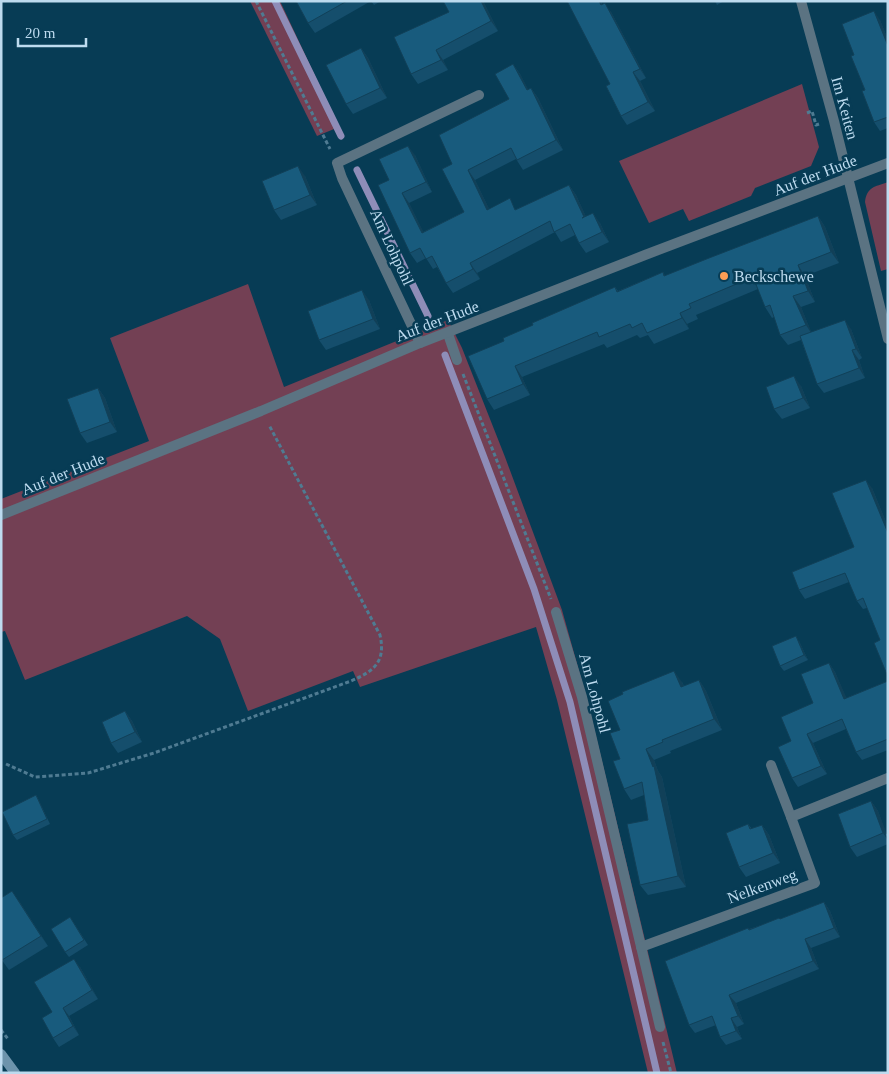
<svg xmlns="http://www.w3.org/2000/svg" width="889" height="1074" viewBox="0 0 889 1074" font-family="Georgia,serif">
  <rect width="100%" height="100%" fill="#073c55"/>
  <g fill="#734054">
    <polygon points="250,1 280,1 339,127 317,136"/>
    <polygon points="802,84 819,147 811,166 755,188 751,196 689,221 683,209 649,223 619,161"/>
    <path d="M888 182V269L881 271 865 202C867 187 874 187 888 182Z"/>
    <polygon points="248,284 284,387 448,320 462,348 505,457 562,610 588,703 677,1073 648,1073 557,700 536,627 360,687 353,671 248,711 220,639 187,616 25,680 5,631 1,632 1,499 149,441 110,338"/>
  </g>
  <g fill="none" stroke-linecap="round" stroke-linejoin="round">
    <g stroke="#8e8db8" stroke-width="7">
      <polyline points="275,1 341,136"/>
      <polyline points="357,170 428,316"/>
      <polyline points="445,355 534,589 570,702 657,1073"/>
    </g>
    <g stroke="#4f7b92" stroke-width="3" stroke-dasharray="4 2.5" stroke-linecap="butt">
      <polyline points="256,1 330,149"/>
      <polyline points="807,113 812,111 816,125 819,124"/>
      <polyline points="463,374 551,599"/>
      <path d="M6 764 35 777 88 773 154 753 351 681C374 671 386 662 380 635L269 425"/>
      <polyline points="1,1030 8,1039"/>
      <polyline points="663,1042 671,1073"/>
    </g>
    <polyline stroke="#5b7382" stroke-width="10" points="771,765 791,817"/>
    <g stroke="#5b7382" stroke-width="10">
      <polyline points="801,1 834,121 888,339"/>
      <polyline points="448,334 457,360"/>
      <polyline points="420,343 342,178 337,163 479,95"/>
      <polyline points="1,515 261,411 420,343 645,255 888,163"/>
      <polyline points="556,612 582,697 660,1027"/>
      <polyline points="641,947 815,883 791,817 888,778"/>
    </g>
    <polyline stroke="#6d94ac" stroke-width="10" points="1,1054 15,1073"/>
  </g>
  <g fill="#154e6c">
    <polygon points="296,1 381,1 374,5 371,1 315,33 308,23"/>
    <polygon points="443,1 483,1 498,31 443,60 448,70 418,84 411,74 449,12"/>
    <polygon points="601,1 602,4 611,12 646,78 640,81 655,111 627,125 621,116 610,84"/>
    <polygon points="715,1 724,1 717,5"/>
    <polygon points="880,20 888,40 888,128 880,131 874,122 854,55"/>
    <polygon points="361,48 368,58 387,98 353,114 346,104"/>
    <polygon points="513,64 520,74 528,90 531,88 538,98 563,150 523,170 516,159 475,180 489,209 517,209 569,185 576,195 586,217 600,223 609,242 586,253 579,243 575,235 561,242 555,232 477,273 480,279 453,293 446,283 437,267 433,269 426,258 417,263 410,253 389,180 415,155 432,192 409,203 423,232 464,212 452,164 509,99"/>
    <polygon points="305,176 317,205 281,220 274,210"/>
    <polygon points="818,216 825,227 839,263 805,276 815,302 801,307 811,332 851,329 862,358 859,360 865,378 824,393 817,384 801,340 788,345 780,335 774,317 772,318 765,307 758,289 696,315 698,319 687,324 689,329 654,344 648,335 640,338 637,335 607,348 604,344 522,377 530,395 494,410 487,399 504,341 533,325 615,287 618,291 663,272 665,276"/>
    <polygon points="369,300 380,329 326,350 319,340"/>
    <polygon points="801,386 810,408 782,419 774,409"/>
    <polygon points="98,388 105,398 117,432 87,443 80,433"/>
    <polygon points="872,488 888,527 888,677 880,640 867,608 863,609 857,601 849,582 805,599 799,590 854,547"/>
    <polygon points="799,641 808,660 784,671 780,666"/>
    <polygon points="829,663 835,672 846,698 888,681 888,750 862,760 856,752 846,729 813,743 827,774 798,787 792,778 791,741 813,703"/>
    <polygon points="699,680 706,691 722,730 670,751 671,753 654,760 658,771 662,777 686,887 648,895 640,885 648,820 644,795 631,800 624,789 620,759 620,730 682,682 684,686"/>
    <polygon points="125,711 132,721 142,742 118,753 111,743"/>
    <polygon points="36,795 39,801 50,824 17,840 13,835"/>
    <polygon points="871,801 878,811 886,834 888,833 888,844 857,857 850,847"/>
    <polygon points="748,824 752,829 762,825 769,835 780,863 746,877 739,867"/>
    <polygon points="19,901 48,946 9,970 1,959"/>
    <polygon points="824,902 830,911 840,937 811,948 819,969 736,1003 744,1024 737,1027 742,1039 726,1045 720,1037 716,1025 695,1033 689,1025 749,929 780,919"/>
    <polygon points="70,917 88,945 69,957 65,952"/>
    <polygon points="80,967 98,999 69,1016 79,1035 59,1047 53,1038 52,1012"/>
  </g>
  <g fill="#114058">
    <polygon points="481,1 483,1 498,31 491,21"/>
    <polygon points="605,3 611,12 646,78 640,69"/>
    <polygon points="874,11 880,20 888,40 888,46"/>
    <polygon points="361,48 368,58 387,98 380,88"/>
    <polygon points="436,50 443,60 448,70 441,60"/>
    <polygon points="513,64 520,74 534,100 527,90"/>
    <polygon points="633,72 640,81 655,111 648,102"/>
    <polygon points="531,88 538,98 563,150 556,140"/>
    <polygon points="408,146 415,155 432,192 426,182"/>
    <polygon points="298,166 305,176 317,205 310,195"/>
    <polygon points="468,170 475,180 494,219 487,210"/>
    <polygon points="569,185 576,195 591,227 584,217"/>
    <polygon points="402,193 409,203 429,243 422,233"/>
    <polygon points="593,213 600,223 609,242 602,232"/>
    <polygon points="818,216 825,227 839,263 831,252"/>
    <polygon points="470,263 477,273 480,279 473,269"/>
    <polygon points="798,265 805,276 815,302 808,291"/>
    <polygon points="362,290 369,300 380,329 373,319"/>
    <polygon points="793,296 801,307 813,336 806,325"/>
    <polygon points="680,313 687,324 689,329 682,318"/>
    <polygon points="845,320 851,329 862,358 856,349"/>
    <polygon points="852,350 859,360 865,378 859,368"/>
    <polygon points="515,366 522,377 530,395 523,384"/>
    <polygon points="794,376 801,386 810,408 803,398"/>
    <polygon points="98,388 105,398 117,432 110,422"/>
    <polygon points="866,480 872,488 888,527 888,533"/>
    <polygon points="796,636 799,641 808,660 804,655"/>
    <polygon points="829,663 835,672 851,708 844,699"/>
    <polygon points="674,671 682,682 688,698 681,687"/>
    <polygon points="699,680 706,691 722,730 714,719"/>
    <polygon points="125,711 132,721 142,742 135,732"/>
    <polygon points="807,734 813,743 827,774 821,766"/>
    <polygon points="646,749 654,760 658,771 662,777 686,887 678,876 653,767"/>
    <polygon points="871,801 878,811 888,837 888,840 883,833"/>
    <polygon points="762,825 769,835 780,863 773,853"/>
    <polygon points="12,891 19,901 48,946 41,936"/>
    <polygon points="824,902 830,911 840,937 834,928"/>
    <polygon points="805,939 811,948 819,969 813,961"/>
    <polygon points="74,959 80,967 98,999 92,990"/>
    <polygon points="729,995 736,1003 744,1024 738,1016"/>
    <polygon points="63,1008 69,1016 79,1035 73,1026"/>
    <polygon points="731,1018 737,1027 742,1039 736,1031"/>
  </g>
  <g fill="#185b7d" stroke="#114058">
    <polygon points="296,1 347,1 308,23"/>
    <polygon points="443,1 481,1 491,21 436,50 441,60 411,74 394,37 449,12"/>
    <polygon points="567,1 599,1 601,5 605,3 640,69 633,72 648,102 621,116 606,86 610,84"/>
    <polygon points="874,11 888,46 888,117 874,122 862,91 865,90 851,56 854,55 842,24"/>
    <polygon points="361,48 380,88 346,104 326,65"/>
    <polygon points="513,64 527,90 531,88 556,140 517,160 511,148 468,170 487,210 510,198 515,210 569,185 584,217 582,218 593,213 602,232 579,243 570,224 554,232 550,221 470,263 473,269 446,283 432,256 426,259 420,248 410,253 378,185 389,180 379,159 408,146 426,182 402,193 422,233 464,212 442,169 452,164 439,135 509,99 495,74"/>
    <polygon points="298,166 310,195 274,210 262,181"/>
    <polygon points="818,216 831,252 798,265 808,291 793,296 806,325 780,335 770,305 765,307 753,277 689,304 691,308 680,313 682,318 647,333 642,323 632,328 630,324 599,337 597,332 515,366 523,384 487,399 468,356 504,341 503,338 533,325 532,323 615,287 617,292 663,272 664,276 709,258"/>
    <polygon points="362,290 373,319 319,340 308,311"/>
    <polygon points="845,320 856,349 852,350 859,368 817,384 800,336"/>
    <polygon points="794,376 803,398 774,409 766,387"/>
    <polygon points="98,388 110,422 80,433 67,399"/>
    <polygon points="866,480 888,533 888,677 874,643 880,640 863,598 857,601 845,573 799,590 792,572 854,547 832,493"/>
    <polygon points="796,636 804,655 780,666 772,646"/>
    <polygon points="829,663 844,699 888,681 888,739 856,752 842,719 807,734 821,766 792,778 778,747 791,741 781,717 813,703 801,674"/>
    <polygon points="674,671 681,687 699,680 714,719 662,740 663,742 646,749 653,767 654,766 678,876 640,885 627,824 648,820 642,782 624,789 613,761 620,759 610,733 620,730 608,701 623,694 622,692"/>
    <polygon points="125,711 135,732 111,743 102,722"/>
    <polygon points="36,795 47,819 13,835 2,812"/>
    <polygon points="871,801 883,833 850,847 838,814"/>
    <polygon points="748,824 750,829 762,825 773,853 739,867 726,833"/>
    <polygon points="888,833 888,840 885,834"/>
    <polygon points="12,891 41,936 2,960 1,898"/>
    <polygon points="824,902 834,928 805,939 813,961 729,995 738,1016 731,1018 736,1031 720,1037 712,1016 689,1025 665,961 748,928 749,930 779,918 780,919"/>
    <polygon points="70,917 84,940 65,952 51,929"/>
    <polygon points="74,959 92,990 63,1008 73,1026 53,1038 42,1018 52,1012 34,982"/>
  </g>
  <circle fill="#fc9d54" stroke="#073c55" stroke-width="2" cx="724" cy="276" r="5"/>
  <g text-anchor="middle" dominant-baseline="central" stroke-width="5" stroke-linejoin="round" paint-order="stroke">
    <g font-size="16" fill="#bddbef" stroke="#073c55">
      <text transform="translate(845 108) rotate(75)">Im Keiten</text>
      <text transform="translate(815 175) rotate(-21)">Auf der Hude</text>
      <text transform="translate(392 247) rotate(65)">Am Lohpohl</text>
      <text transform="translate(437 321) rotate(-21)">Auf der Hude</text>
      <text transform="translate(63 474) rotate(-22)">Auf der Hude</text>
      <text transform="translate(595 693) rotate(75)">Am Lohpohl</text>
      <text transform="translate(762 886) rotate(-20)">Nelkenweg</text>
    </g>
    <g font-size="16" fill="#bddbef" stroke="#073c55" text-anchor="start">
      <text x="734" y="276">Beckschewe</text>
    </g>
  </g>
  <rect width="889" height="1074" fill="none" stroke="#bddbef" stroke-width="5"/>
  <path d="M18 38v8h68v-8" fill="none" stroke="#bddbef" stroke-width="2.5"/>
  <text x="25" y="38" font-size="15" fill="#bddbef" stroke="#073c55" stroke-width="4" paint-order="stroke">20 m</text>
</svg>
